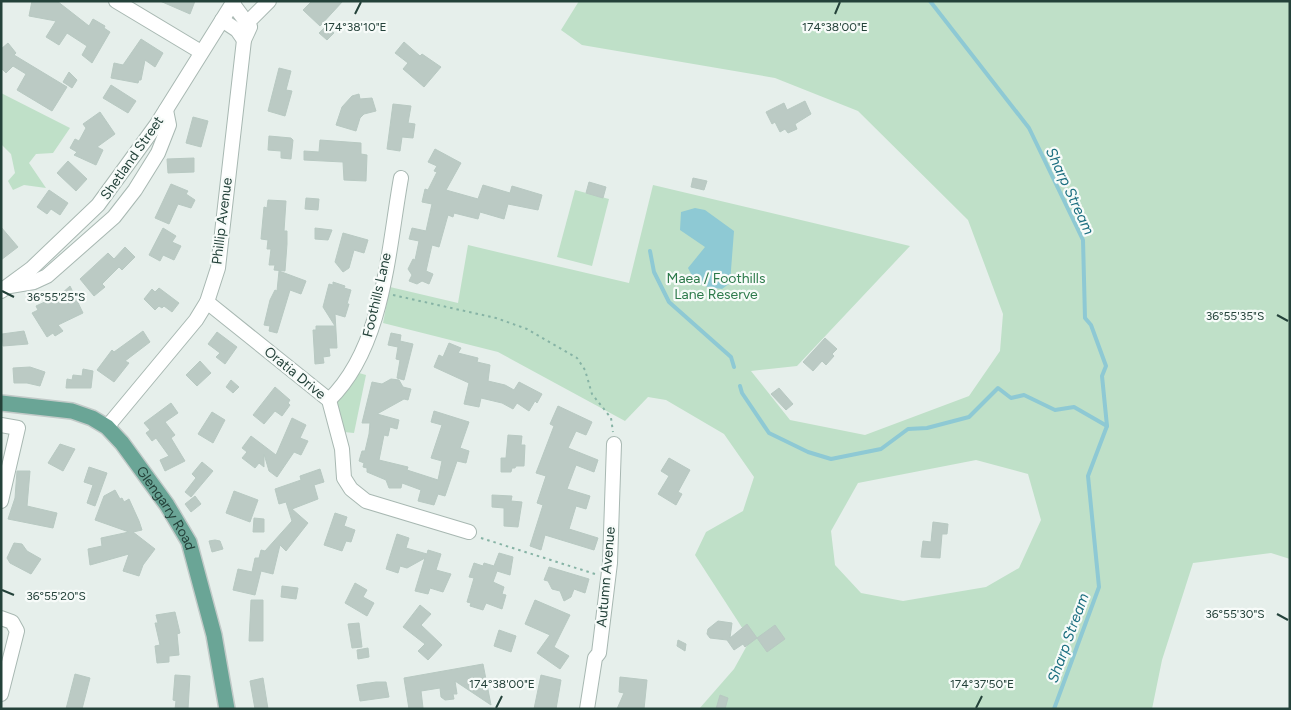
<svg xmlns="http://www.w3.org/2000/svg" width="1291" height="710" viewBox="0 0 1291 710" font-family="Figtree,sans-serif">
  <rect width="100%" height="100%" fill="#e6efeb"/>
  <g fill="#bfe0c8" fill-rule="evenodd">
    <path d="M579 1H1290V559L1271 553 1193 563 1162 660 1152 709H699L734 669 750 640 695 555 706 532 743 511 754 477 724 434 666 400 648 397 625 421 498 352 383 323 390 287 458 303 468 245 629 283 653 185 910 246 797 366 751 371 790 420 865 435 969 396 1000 351 1003 314 968 220 858 111 775 78 582 45 561 30ZM976 460 1028 474 1041 520 1019 568 986 587 903 601 861 593 835 565 831 531 858 483Z"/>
    <polygon points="1,93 70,128 53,153 36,154 29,163 46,188 24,185 13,190 8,181 15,173 11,154 1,144"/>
    <polygon points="575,190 609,199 592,266 557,257"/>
    <path d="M359 373 366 375 354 433 344 432C342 423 336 412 337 403 338 392 355 384 359 373Z"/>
  </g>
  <path fill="#8ec9d4" d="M695 208 705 210 734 231 730 283 722 289C703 286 697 287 688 268L705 247 680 230 681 212Z"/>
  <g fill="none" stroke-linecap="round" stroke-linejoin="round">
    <g stroke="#8ec9d4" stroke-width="4">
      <polyline points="930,1 1029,128 1083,240 1085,318 1091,325 1106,366 1102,376 1107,426 1088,476 1099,587 1054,709"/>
      <polyline points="650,251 654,272 669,302 731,357 734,367"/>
      <polyline points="740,386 742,393 769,433 808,452 831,459 881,449 908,429 927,428 969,417 998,388 1011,398 1024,395 1055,410 1074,407 1107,426"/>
    </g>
  </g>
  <g fill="#bbcac4" stroke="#b8c9c2">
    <polygon points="32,1 57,1 89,26 93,19 105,26 104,28 110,32 92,63 82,55 87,46 67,33 59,45 46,37 56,21 29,16"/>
    <polygon points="160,1 195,1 190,14"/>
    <polygon points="312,1 343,1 320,26 303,10"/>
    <polygon points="326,26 334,33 327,40 319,33"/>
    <polygon points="141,39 163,53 155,67 145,60 141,80 139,80 138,83 111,78 114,63 123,65"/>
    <polygon points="404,42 420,56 422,54 441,67 424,87 403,69 408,63 395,53"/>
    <polygon points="8,43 16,53 14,55 67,87 52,111 17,90 26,74 13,66 6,73 1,68 1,49"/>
    <polygon points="279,68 291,71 286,90 292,91 285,116 268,111"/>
    <polygon points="69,72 77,80 72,88 63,82"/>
    <polygon points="111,85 136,101 128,113 103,98"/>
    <polygon points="359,94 360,99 372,98 376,111 364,114 360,118 356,131 336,125 342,107 352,96"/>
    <polygon points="805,101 811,114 795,124 797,129 788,133 785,129 780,132 775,122 772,124 766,112 784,103 787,110"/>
    <polygon points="393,104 411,106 408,123 415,124 413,138 402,137 400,151 387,149"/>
    <polygon points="100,112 115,134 97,147 103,150 96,165 74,155 77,152 70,148 75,139 79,141 86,128 83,124"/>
    <polygon points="193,117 208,121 201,147 186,143"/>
    <polygon points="269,136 291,138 293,140 291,159 281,158 281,151 268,150"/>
    <polygon points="320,140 361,143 361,154 367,155 366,181 344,180 343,162 304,160 304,151 319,152"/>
    <polygon points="435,149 461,163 446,190 478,199 483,185 510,193 512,186 542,195 538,210 508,204 504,219 480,212 478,219 454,213 453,217 448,215 439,247 432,245 426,271 433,274 429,284 422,281 417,284 409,281 412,275 408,269 413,259 415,260 419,241 409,239 412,228 426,231 432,204 422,202 425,189 428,190 437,172 434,171 437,166 428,162"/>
    <polygon points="194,158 194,172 168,173 167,159"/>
    <polygon points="68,161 87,179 76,191 57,173"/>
    <polygon points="693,178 707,181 704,190 691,187"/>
    <polygon points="589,182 606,187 603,198 586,193"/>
    <polygon points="171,184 188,191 186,194 195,200 191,208 178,204 169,224 155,218"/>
    <polygon points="49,190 68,203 60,215 51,209 47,214 37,207"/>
    <polygon points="306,198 319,199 318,210 305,209"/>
    <polygon points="268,200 286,201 284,231 287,231 287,244 285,271 274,270 275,265 269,265 271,249 267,249 268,240 261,239 264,207 267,208"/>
    <polygon points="1,227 18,247 1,260"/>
    <polygon points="163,228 176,236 172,242 181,246 174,260 163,255 160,261 149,255"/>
    <polygon points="315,228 332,230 328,240 315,239"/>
    <polygon points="343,233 368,240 364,253 354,250 349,268 343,272 335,262"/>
    <polygon points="125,247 135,257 122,270 119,267 102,284 105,287 94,296 80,279 108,253 114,259"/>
    <polygon points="279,271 306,281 301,294 290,290 277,333 269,331 270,326 264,325 270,300 275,290 277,291"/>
    <polygon points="333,282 345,286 344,288 351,290 347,304 349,304 345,317 335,314 337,348 329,348 330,356 323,357 324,363 315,364 313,330 316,330 316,326 335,326 323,307 329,284 333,285"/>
    <polygon points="70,286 83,313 58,325 63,331 55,336 53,333 47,337 32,313 38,310 36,306 60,295"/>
    <polygon points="159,288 179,303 172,312 164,306 162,308 159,306 155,310 144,299 152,289 155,292"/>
    <polygon points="24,331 28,344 3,346 2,334"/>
    <polygon points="143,331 150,342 125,361 129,363 114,382 97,370 112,350 114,352"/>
    <polygon points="217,332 237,347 225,364 216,357 220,353 208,344"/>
    <polygon points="391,333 401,335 400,341 413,344 404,380 397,378 400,360 396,359 398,347 388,345"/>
    <polygon points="825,338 837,349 832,354 834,356 826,365 822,361 813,371 803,362"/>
    <polygon points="449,343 461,348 458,353 478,358 477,362 490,365 488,381 505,385 514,390 519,382 542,394 537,403 535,401 529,411 517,403 513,409 502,403 481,398 479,407 464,404 469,383 434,367 439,355 443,357"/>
    <polygon points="200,361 211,373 197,386 186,375"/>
    <polygon points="30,367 45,372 40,386 27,383 14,383 13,368"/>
    <polygon points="83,369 93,371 91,388 66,388 67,379 72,380 73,375 82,376"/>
    <polygon points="391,379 399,380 403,387 411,389 408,400 404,399 377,414 399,420 397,429 390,427 388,436 384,435 379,460 408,467 407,470 438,480 442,461 431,458 442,425 431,422 434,411 469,422 460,448 469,451 466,463 457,461 445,496 438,494 434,505 418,501 421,490 402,483 401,488 389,488 386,480 367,472 367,468 363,467 364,463 359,461 362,451 365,451 369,434 370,423 362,423 372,382 382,384"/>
    <polygon points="231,380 239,387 233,393 226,387"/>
    <polygon points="275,387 290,400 288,403 290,405 282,416 275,411 264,424 253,415"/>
    <polygon points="779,388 793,404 786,410 771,394"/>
    <polygon points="171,403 178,413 165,422 175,435 171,438 185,461 165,471 160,460 169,456 156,438 152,441 146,433 150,430 144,423"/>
    <polygon points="558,406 592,422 586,435 576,431 568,448 598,460 594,472 576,465 567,489 590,496 586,509 576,506 569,529 598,538 594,550 545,535 541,550 530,546 543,505 537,503 546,476 536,473 554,426 550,424"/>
    <polygon points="212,412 225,420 213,443 198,434"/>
    <polygon points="292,418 306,425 300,438 308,441 301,455 294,452 277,477 269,471 264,454 264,467 259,463 255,468 242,458 247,452 242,448 251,436 276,455"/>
    <polygon points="508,435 522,436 521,445 525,445 524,466 516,466 515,468 512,468 511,472 501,472 501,458 506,458"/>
    <polygon points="60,444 75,449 63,471 48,463"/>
    <polygon points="669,458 690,470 678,492 682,494 676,505 658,494 669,476 661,471"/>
    <polygon points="202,462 213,471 191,497 185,492 196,478 192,474"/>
    <polygon points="89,467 107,473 95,506 87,503 93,485 84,482"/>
    <polygon points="320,469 324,482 314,485 318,499 292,509 308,523 286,551 280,545 273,574 261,571 255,595 233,590 238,569 252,572 255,558 259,558 261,550 265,551 292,521 286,502 279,504 275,489 301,480 300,476"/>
    <polygon points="17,471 30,471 27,506 57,513 53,528 8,519 15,498"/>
    <polygon points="115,490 120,499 122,498 124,502 129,499 139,521 142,530 133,532 155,549 143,565 139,576 123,571 129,554 90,565 88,549 102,546 101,538 129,532 95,520 104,496"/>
    <polygon points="234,491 258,500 250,522 226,513"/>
    <polygon points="492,495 512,496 511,501 522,502 518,527 504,526 504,508 492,507"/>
    <polygon points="195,496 201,504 191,512 185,504"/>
    <polygon points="335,513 347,517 344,526 355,530 351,542 346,541 342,551 324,545"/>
    <polygon points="254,518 264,519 264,532 253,532"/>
    <polygon points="933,522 948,524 947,534 942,534 940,558 921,557 923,541 931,542"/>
    <polygon points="397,534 409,538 406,548 427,554 428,550 441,554 436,570 451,574 443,592 430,588 428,594 415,591 425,558 407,568 400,566 398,573 386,569"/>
    <polygon points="215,540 220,541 223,549 212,552 209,541"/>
    <polygon points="14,543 22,544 27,551 41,559 31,574 10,563 7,558"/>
    <polygon points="499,553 513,557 510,575 497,571 493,582 504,587 502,594 506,595 502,609 486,603 483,610 470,606 471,603 467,602 474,578 469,577 474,563 483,566 484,563 494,566"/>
    <polygon points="549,567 589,579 585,593 574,589 571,597 564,601 560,591 552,589 548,581 544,580"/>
    <polygon points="355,583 367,590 363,597 374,603 367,616 345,603"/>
    <polygon points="282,586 298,588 296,599 281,597"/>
    <polygon points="251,600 263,600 263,641 249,641"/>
    <polygon points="535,600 570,615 554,647 569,656 560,669 537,653 550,635 525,624"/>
    <polygon points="420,605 431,614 421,625 442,645 428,660 418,651 425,644 403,627"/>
    <polygon points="175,612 180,633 177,634 179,655 169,656 169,662 157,663 155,646 160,645 155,623 158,623 156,615"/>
    <polygon points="718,621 732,623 730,638 747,624 757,638 745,647 743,644 734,650 727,640 710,638 707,634 708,629"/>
    <polygon points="359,623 362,647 352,648 348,624"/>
    <polygon points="775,625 785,639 767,652 757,638"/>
    <polygon points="499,630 516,636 511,652 494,646"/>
    <polygon points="678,640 686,644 685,651 677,646"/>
    <polygon points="368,648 369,657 358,659 357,650"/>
    <polygon points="483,664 491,705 455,681 457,694 453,694 454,699 445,700 441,697 440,688 421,691 423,708 409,709 404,678"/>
    <polygon points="75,674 90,678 82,709 66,709"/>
    <polygon points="175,675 190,676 188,709 175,709 176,701 173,700"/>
    <polygon points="541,675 561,680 556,709 534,709"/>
    <polygon points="620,677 647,680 644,709 617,709 624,693 619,692"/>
    <polygon points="263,678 268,709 255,709 250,681"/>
    <polygon points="376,682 386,682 389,697 360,701 357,685"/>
    <polygon points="720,695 728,698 725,709 716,709"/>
  </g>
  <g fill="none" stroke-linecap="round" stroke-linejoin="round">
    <g stroke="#a8b8b2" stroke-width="16">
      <g id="minor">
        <polyline points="116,1 201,52"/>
        <polyline points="222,20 237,30 244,40"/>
        <polyline points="248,22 269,1"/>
        <polyline points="10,286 34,282 47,276 114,217 135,190 158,153 169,125 166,110"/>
        <polyline points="1,291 31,269 98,205 157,124 234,1"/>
        <polyline points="207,302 329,400 342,449 344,478 351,489 366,501 469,532"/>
        <path d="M329 400C384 347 388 250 401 178"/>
        <polyline points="1,425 18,428 1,501"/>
        <polyline points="107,427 196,320 207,302 218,268 244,40 250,27 233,4"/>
        <polyline points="1,618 12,622 17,631 1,694"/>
        <polyline points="587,709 595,658 599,653 610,563 614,444"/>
      </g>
    </g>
    <g stroke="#c2cac8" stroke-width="18">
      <g id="major">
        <path id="s1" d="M1 403 72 411 92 418 107 427 122 443 167 505 189 542 214 635 227 709"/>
      </g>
    </g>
    <g stroke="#86b3a5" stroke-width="2" stroke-dasharray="2.5 4" stroke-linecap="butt">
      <polyline points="393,295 496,318 527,329 577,358 585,370 592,394 611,418 613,432"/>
      <polyline points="481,538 595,574"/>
    </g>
    <use href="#minor" stroke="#fff" stroke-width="14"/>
    <use href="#major" stroke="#6aa596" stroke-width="15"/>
  </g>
  <path fill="none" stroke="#24423a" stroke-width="2" d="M355 14 361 2M835 14 840 2M2 291 14 297M1277 315 1288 321M2 590 14 595M1277 614 1288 620M496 708 502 696M976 708 982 696"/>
  <g text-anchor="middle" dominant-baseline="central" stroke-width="4.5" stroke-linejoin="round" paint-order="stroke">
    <g font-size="14" fill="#24423a" stroke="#f7fbf9">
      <text transform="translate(132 158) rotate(-55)">Shetland Street</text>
      <text transform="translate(222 221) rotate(-83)">Phillip Avenue</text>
      <text transform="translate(377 295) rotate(-77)">Foothills Lane</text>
      <text transform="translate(295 373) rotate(39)">Oratia Drive</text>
      <text stroke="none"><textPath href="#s1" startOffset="211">Glengarry Road</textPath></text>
      <text transform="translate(606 577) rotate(-85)">Autumn Avenue</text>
    </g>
    <g font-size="14" fill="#2d7a4b" stroke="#f7fbf9">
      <text x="716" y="278">Maea / Foothills<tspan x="716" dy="16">Lane Reserve</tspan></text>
    </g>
    <g font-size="15" font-style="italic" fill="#1c6f80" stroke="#f7fbf9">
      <text transform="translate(1070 191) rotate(65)">Sharp Stream</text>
      <text transform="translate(1068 638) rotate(-70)">Sharp Stream</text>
    </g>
  </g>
  <g font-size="12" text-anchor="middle" fill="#24423a" stroke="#f7fbf9" stroke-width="4.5" stroke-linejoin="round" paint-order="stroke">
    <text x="355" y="31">174°38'10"E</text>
    <text x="835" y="31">174°38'00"E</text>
    <text x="56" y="301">36°55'25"S</text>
    <text x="1235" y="320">36°55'35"S</text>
    <text x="56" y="600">36°55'20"S</text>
    <text x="1235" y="618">36°55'30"S</text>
    <text x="502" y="688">174°38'00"E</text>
    <text x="982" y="688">174°37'50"E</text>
  </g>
  <rect width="1291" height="710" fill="none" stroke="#24423a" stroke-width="5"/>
</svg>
